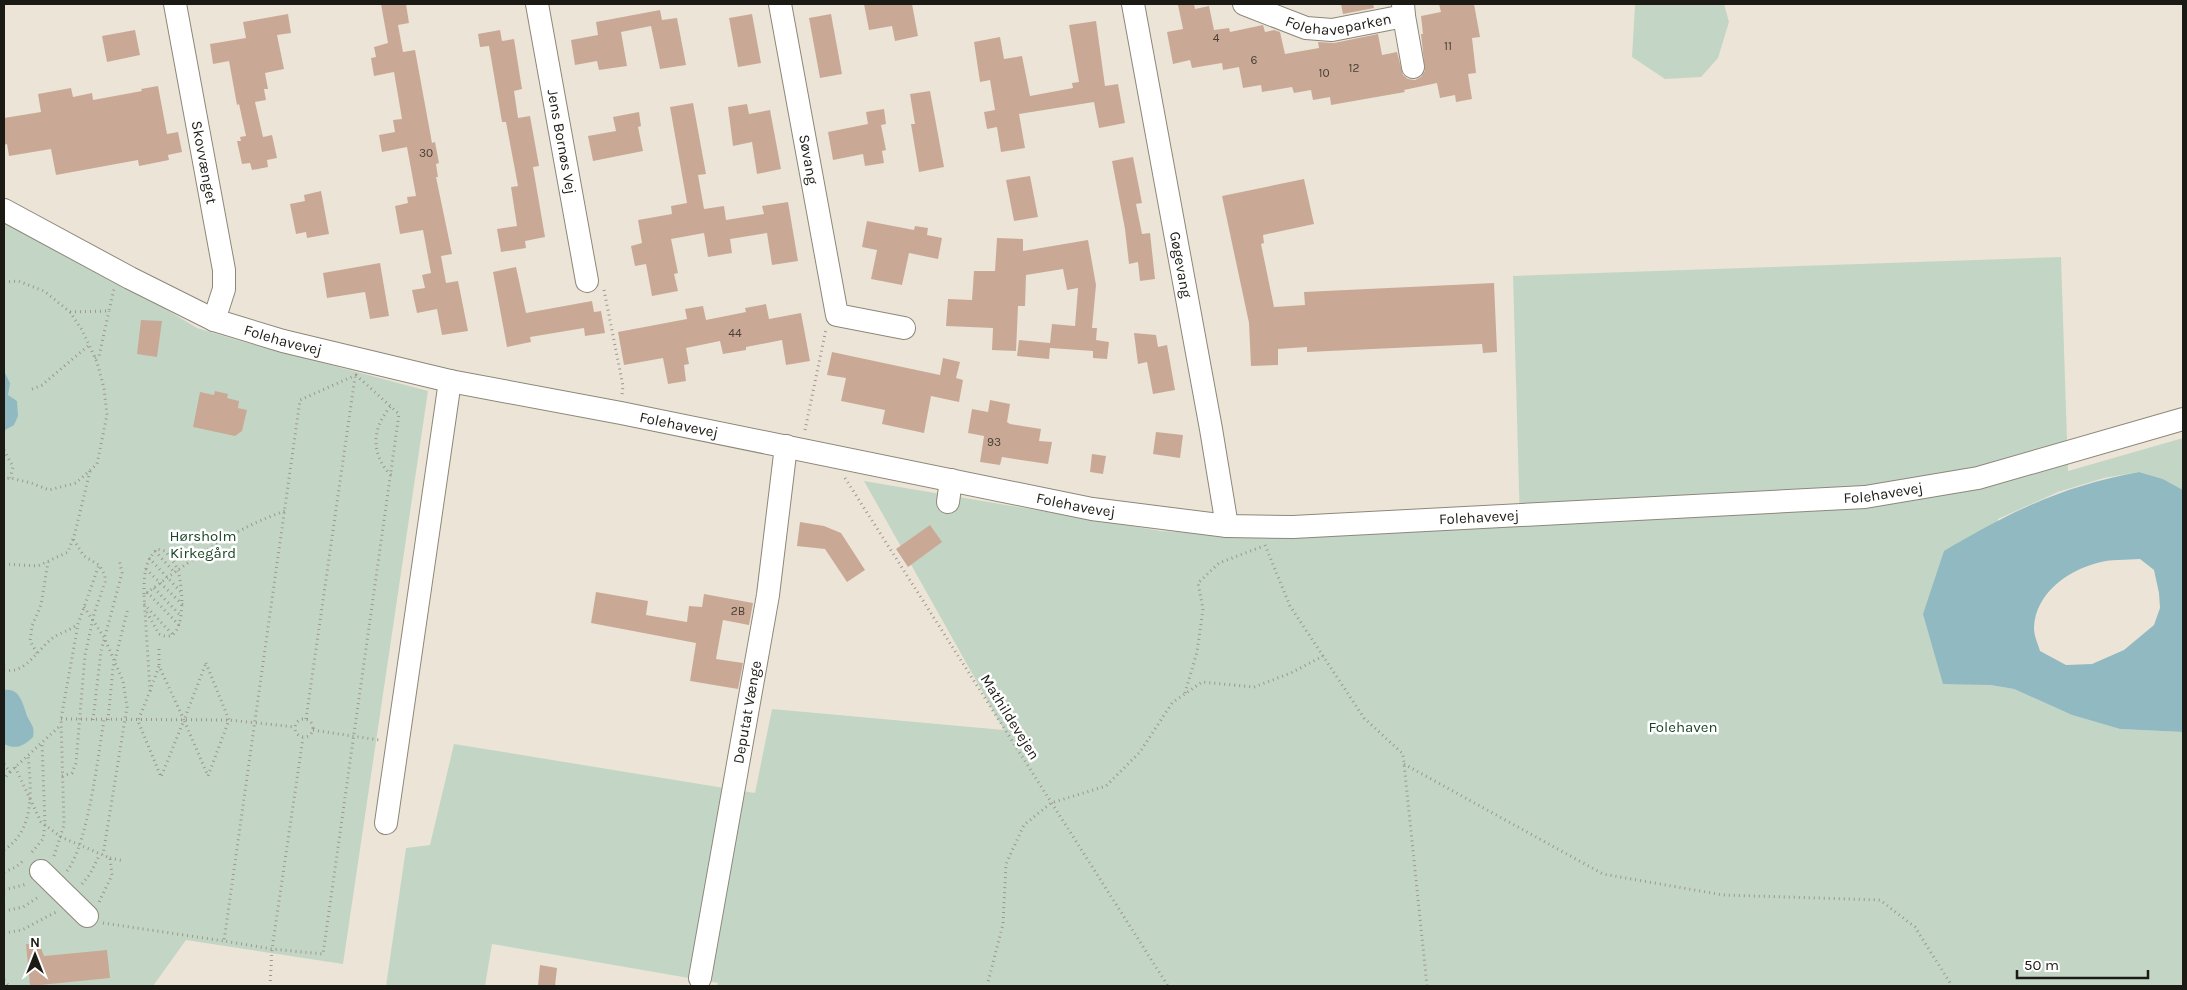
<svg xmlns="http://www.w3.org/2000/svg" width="2187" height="990" viewBox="0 0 2187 990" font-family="Karla,sans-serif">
  <rect width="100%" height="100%" fill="#ece5d7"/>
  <g fill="#c3d6c6">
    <polygon points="1637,4 1724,4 1729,22 1718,58 1701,77 1665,79 1632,57 1635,5"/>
    <polygon points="4,220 118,280 197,328 237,340 428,391 343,964 186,940 153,986 4,986"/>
    <polygon points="2061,257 2068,471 2183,438 2183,490 2163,479 2139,472 2104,478 2058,492 1998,519 1990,685 2014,689 2072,715 2120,729 2183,732 2183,986 717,986 718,983 492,944 485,986 386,986 406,848 430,845 454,744 755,793 772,709 1004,730 864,481 1161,531 1283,537 1520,525 1513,276"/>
  </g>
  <g fill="#90b9c2" fill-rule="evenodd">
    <polygon points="4,371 10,383 8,395 17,401 18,416 14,425 5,430"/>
    <path d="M2139 472 2163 479 2183 490V732L2120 729 2072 715 2014 689 1990 685 1943 684 1923 614 1944 551C2010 512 2062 486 2139 472ZM2140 559 2154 570 2159 593 2160 608 2154 625 2124 650 2092 664 2066 665 2040 651C2038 644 2034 636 2034 628 2035 594 2067 571 2097 563 2110 559 2127 560 2140 559Z"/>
    <path d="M4 690C21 687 23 706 28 718 32 725 35 728 33 737 24 746 16 750 4 744Z"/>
  </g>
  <g fill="#c9a995">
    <polygon points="381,4 406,4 409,23 398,25 403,52 415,50 432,143 435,142 439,163 436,164 438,177 436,177 452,254 441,256 446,283 458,281 468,331 442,335 437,309 417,313 412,290 425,288 422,275 431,273 423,230 400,234 395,206 408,203 407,197 416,196 407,147 382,152 379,135 395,132 393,120 402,119 394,72 374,76 371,58 376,57 374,47 388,43"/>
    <polygon points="864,4 912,4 918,36 895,41 892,26 869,30"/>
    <polygon points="1186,4 1194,4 1195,9 1209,6 1214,30 1229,28 1230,32 1263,25 1265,32 1274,30 1280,32 1285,54 1319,48 1318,42 1334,43 1378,34 1382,55 1397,52 1403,75 1408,79 1415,80 1421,77 1425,71 1421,34 1423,34 1421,16 1441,12 1439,4 1474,4 1480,37 1472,38 1476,73 1468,74 1472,99 1456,102 1455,95 1440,98 1437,83 1404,90 1405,92 1331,105 1330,97 1313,100 1311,90 1294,93 1292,87 1262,92 1261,85 1243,88 1239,67 1223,70 1222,63 1192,68 1190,60 1173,64 1167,32 1183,29 1178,5"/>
    <polygon points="1341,4 1373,4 1374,8 1343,14"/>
    <polygon points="660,10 662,20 677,18 686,65 660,69 651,26 621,32 627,66 599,70 597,61 575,65 571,40 598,35 596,22"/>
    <polygon points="288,14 291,33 277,35 284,69 265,73 268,89 264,89 266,100 255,102 263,137 272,135 277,158 267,160 268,167 252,170 250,163 242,164 237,141 241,141 240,137 246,136 239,104 237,105 229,61 213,64 210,44 246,38 243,22"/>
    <polygon points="752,14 761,63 738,67 729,18"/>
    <polygon points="831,14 842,74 820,78 809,18"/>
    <polygon points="1096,21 1105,86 1118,84 1125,123 1099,128 1094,102 1019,114 1025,148 1001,152 997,127 987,129 984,112 995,110 990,80 980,82 974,42 1000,37 1004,59 1022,56 1030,96 1073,88 1072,83 1079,82 1069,25"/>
    <polygon points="135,30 140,55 107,62 102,36"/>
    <polygon points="500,30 502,41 514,39 522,89 514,91 518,118 530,116 539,166 533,167 545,237 525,241 526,248 501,252 497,229 517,226 511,187 518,186 506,122 502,122 489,46 480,47 478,34"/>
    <polygon points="158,86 167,134 178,132 182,152 168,155 169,160 139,166 138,160 56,175 51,149 9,156 7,144 4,145 4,118 41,112 38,94 71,88 73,97 92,93 93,100 142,91 141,89"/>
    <polygon points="930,91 944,167 919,172 911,124 915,124 910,94"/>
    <polygon points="693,103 706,174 698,175 704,209 724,206 726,220 764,214 762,206 788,202 798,261 772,265 767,233 730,239 732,253 708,257 704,233 671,239 678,273 674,274 678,291 652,296 646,264 635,266 631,246 642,243 638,220 672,214 671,206 687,203 670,107"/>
    <polygon points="747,104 749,114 770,110 781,169 757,174 752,142 733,146 728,107"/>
    <polygon points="884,109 886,124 881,125 886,150 882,151 884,163 865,166 863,154 833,160 828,132 868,124 866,112"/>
    <polygon points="639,112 641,126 638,127 643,151 593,161 588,136 616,131 613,117"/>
    <polygon points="1133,157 1142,203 1136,204 1142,234 1150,233 1155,279 1140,281 1138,262 1129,264 1125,229 1112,161"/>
    <polygon points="1030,176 1038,217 1014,221 1006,180"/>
    <polygon points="1304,179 1314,224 1263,235 1264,243 1261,244 1274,307 1305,305 1304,292 1494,283 1497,352 1483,353 1482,344 1307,352 1307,347 1278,349 1278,365 1251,366 1249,323 1222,196"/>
    <polygon points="321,191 329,234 307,238 306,232 296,234 290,204 305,201 304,195"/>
    <polygon points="867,221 914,230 915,226 928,228 927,235 942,238 938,259 909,253 902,285 871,279 877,250 862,247"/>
    <polygon points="997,238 1023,239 1023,251 1088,240 1096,285 1092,328 1097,328 1096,340 1109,342 1107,359 1093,358 1093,351 1050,348 1049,359 1017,356 1019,340 1050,343 1052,324 1075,326 1078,288 1067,290 1063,269 1026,275 1025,306 1018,306 1016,351 992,350 993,328 946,326 948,299 972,300 974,271 995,271"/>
    <polygon points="380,263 389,316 370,319 365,292 327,298 323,273"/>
    <polygon points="516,267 526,313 592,301 594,312 601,311 605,333 585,336 584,328 530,337 531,342 507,347 493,272"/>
    <polygon points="766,304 769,319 801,313 810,361 786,365 782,340 746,347 746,350 723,354 720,341 686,348 689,364 684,365 686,381 668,384 663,358 624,365 618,332 687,319 685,309 703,306 706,320 746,312 745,308"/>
    <polygon points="141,320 162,321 157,357 137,354"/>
    <polygon points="1134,333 1156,335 1158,347 1167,345 1175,390 1153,394 1147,362 1138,364"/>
    <polygon points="832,352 940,375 943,358 960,362 956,378 963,380 959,402 931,396 924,433 882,424 885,410 841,401 846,378 827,375"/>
    <polygon points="215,391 228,394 227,398 239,401 238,408 247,410 242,431 235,436 193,427 200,392 214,395"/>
    <polygon points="990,400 1010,404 1007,422 1010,424 1041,429 1039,441 1052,442 1048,464 1002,457 1000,465 980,462 984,436 968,433 972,409 988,412"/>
    <polygon points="1156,432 1183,435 1180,458 1153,454"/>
    <polygon points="1092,454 1106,456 1103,474 1090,472"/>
    <polygon points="800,522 824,526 841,533 865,570 847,582 825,549 797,546"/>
    <polygon points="930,525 942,542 908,567 896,549"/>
    <polygon points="596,592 648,601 646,615 687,622 689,606 702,607 704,594 753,603 749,625 723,620 716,659 743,663 738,689 690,681 696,643 591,623"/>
    <polygon points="26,944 40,945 44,956 107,950 110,978 30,986"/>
    <polygon points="540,965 557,968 555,986 538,986"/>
  </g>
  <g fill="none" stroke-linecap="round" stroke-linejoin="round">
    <g stroke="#8d877a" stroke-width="24">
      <g id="minor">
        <path id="s1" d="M175 4 224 270V289L214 320"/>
        <path id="s2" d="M537 4 587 281"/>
        <path id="s3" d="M780 4 837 315 904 328"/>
        <path id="s4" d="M1133 4 1211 429 1227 526"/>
        <path id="s5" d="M1244 4 1306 28 1332 30 1404 16 1403 4"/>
        <polyline points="1404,16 1413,67"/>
        <path id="s6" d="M4 210 130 278 214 320 283 341 358 359 450 381 621 413 1092 509 1227 526 1293 527 1865 497 1978 478 2183 419"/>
        <polyline points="948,502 951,480"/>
        <polyline points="386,823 450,381"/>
        <polyline points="41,871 87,916"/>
        <path id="s7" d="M700 978 768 595 786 446"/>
      </g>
    </g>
    <g stroke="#9c978d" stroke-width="3" stroke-dasharray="1 4" stroke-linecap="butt">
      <polyline points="4,282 18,281 44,291 70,312 82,330 97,362 104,388 107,415 97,464 76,483 49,490 31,483 10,478 4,479"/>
      <polyline points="604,290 623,386 622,395"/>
      <polyline points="70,312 109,311 114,289"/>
      <polyline points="95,358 99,356 109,311"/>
      <polygon points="356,375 399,414 323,954 272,949 224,941 300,400"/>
      <polyline points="32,389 42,385 88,346"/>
      <polyline points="805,430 826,329"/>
      <polyline points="4,450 13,467 10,478"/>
      <path d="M391 475C370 454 372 427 391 406"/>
      <polyline points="845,478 1168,986"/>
      <polyline points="1265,545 1290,606 1364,718 1403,754 1427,986"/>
      <polyline points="155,551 175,573"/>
      <polyline points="149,558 181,592"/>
      <polyline points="4,564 38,566 68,552 75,533 90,471"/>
      <polyline points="146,569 183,605"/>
      <polyline points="154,588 181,616"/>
      <polyline points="147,592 179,625"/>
      <path d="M144 594C144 578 144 561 157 549L165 551C170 557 176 564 178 571 183 585 188 649 159 634L145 609"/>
      <polyline points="144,604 173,635"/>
      <polyline points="84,607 104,637 123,681 127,707 103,855"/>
      <polyline points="159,649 159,666"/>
      <polyline points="37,653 30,641 32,626 41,605 48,562"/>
      <polygon points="206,663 229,720 208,776 184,720"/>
      <path d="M4 670C26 675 38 648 54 637 62 632 71 630 78 624"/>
      <path d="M150 691 159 666 184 720 161 777 138 721 150 691 144 595C188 562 232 529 285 511"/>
      <polyline points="1185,693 1197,652 1203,609 1198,583 1219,563 1261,547"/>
      <circle cx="304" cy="728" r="9"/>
      <polyline points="61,719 229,720 295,727"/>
      <polyline points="306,719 355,377"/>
      <polyline points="93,720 101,651 122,573 119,559"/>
      <polyline points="108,720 113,668 128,608"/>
      <polyline points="313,730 379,740"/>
      <polyline points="4,764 10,772 4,779"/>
      <polyline points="1404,764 1603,874 1723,895 1880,900 1915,927 1952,986"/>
      <polyline points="15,767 41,822 61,837 110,858 112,875 99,902"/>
      <polyline points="10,772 61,725"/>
      <polyline points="62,776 72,773 76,763 85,655 94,614 105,582 105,575 99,565 84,556 73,539"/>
      <path d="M4 850C36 829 31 788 28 755"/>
      <polyline points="32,852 43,839 45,825 42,742"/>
      <polyline points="54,856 64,825 61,719 78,624 99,565"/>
      <polyline points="110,858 124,861"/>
      <path d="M67 871C88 844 98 756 104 720"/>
      <polyline points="4,872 16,867 24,860"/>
      <polyline points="82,884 90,874 100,854"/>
      <polyline points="4,890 27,884"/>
      <polyline points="4,911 23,907 40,896"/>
      <polyline points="103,923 224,941"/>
      <polyline points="4,933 22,930 56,912"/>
      <polyline points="4,980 9,986"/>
      <polyline points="270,986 272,949 303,738"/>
      <polyline points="987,986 1003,924 1006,864 1024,825 1051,803 1106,786 1140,752 1172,703 1202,682 1254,687 1291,673 1323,656"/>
    </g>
    <use href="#minor" stroke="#fff" stroke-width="22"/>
  </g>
  <g text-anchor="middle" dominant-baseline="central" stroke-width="5" stroke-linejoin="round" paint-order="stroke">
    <g font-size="12" fill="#473e35">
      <text x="1216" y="38">4</text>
      <text x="1448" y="46">11</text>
      <text x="1254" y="60">6</text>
      <text x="1354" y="68">12</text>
      <text x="1324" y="73">10</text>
      <text x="426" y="153">30</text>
      <text x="735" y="333">44</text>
      <text x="994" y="442">93</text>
      <text x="738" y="611">2B</text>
    </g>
    <g font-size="15" fill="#1c1a15" stroke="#fff">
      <text stroke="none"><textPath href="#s5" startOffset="99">Folehaveparken</textPath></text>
      <text stroke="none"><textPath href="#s2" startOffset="140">Jens Bornøs Vej</textPath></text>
      <text stroke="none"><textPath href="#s3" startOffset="158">Søvang</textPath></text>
      <text stroke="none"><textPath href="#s1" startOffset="161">Skovvænget</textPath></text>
      <text stroke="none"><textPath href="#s4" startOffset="265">Gøgevang</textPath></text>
      <text stroke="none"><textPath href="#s6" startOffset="309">Folehavevej</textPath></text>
      <text stroke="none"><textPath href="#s6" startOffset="714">Folehavevej</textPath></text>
      <text stroke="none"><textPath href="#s6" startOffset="1929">Folehavevej</textPath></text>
      <text stroke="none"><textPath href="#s6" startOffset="1119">Folehavevej</textPath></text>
      <text stroke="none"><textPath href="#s6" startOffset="1524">Folehavevej</textPath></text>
      <text stroke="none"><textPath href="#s7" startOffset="270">Deputat Vænge</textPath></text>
      <text transform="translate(1010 717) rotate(58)">Mathildevejen</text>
    </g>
    <g font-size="15" fill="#1a4725" stroke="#fff">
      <text x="203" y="536">Hørsholm<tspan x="203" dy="17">Kirkegård</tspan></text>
      <text x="1683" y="727">Folehaven</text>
    </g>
  </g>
  <rect width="2187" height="990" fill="none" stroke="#1c1a15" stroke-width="10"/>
  <g transform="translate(35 955)" stroke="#ffffff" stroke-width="4" paint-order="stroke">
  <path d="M0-4L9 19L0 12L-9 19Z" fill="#1c1a15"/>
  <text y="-8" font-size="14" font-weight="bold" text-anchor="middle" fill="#1c1a15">N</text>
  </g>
  <path d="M2017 970v8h131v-8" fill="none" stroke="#1c1a15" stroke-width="2.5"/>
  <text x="2024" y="970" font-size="15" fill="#1c1a15" stroke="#ffffff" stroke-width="4" paint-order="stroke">50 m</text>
</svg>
